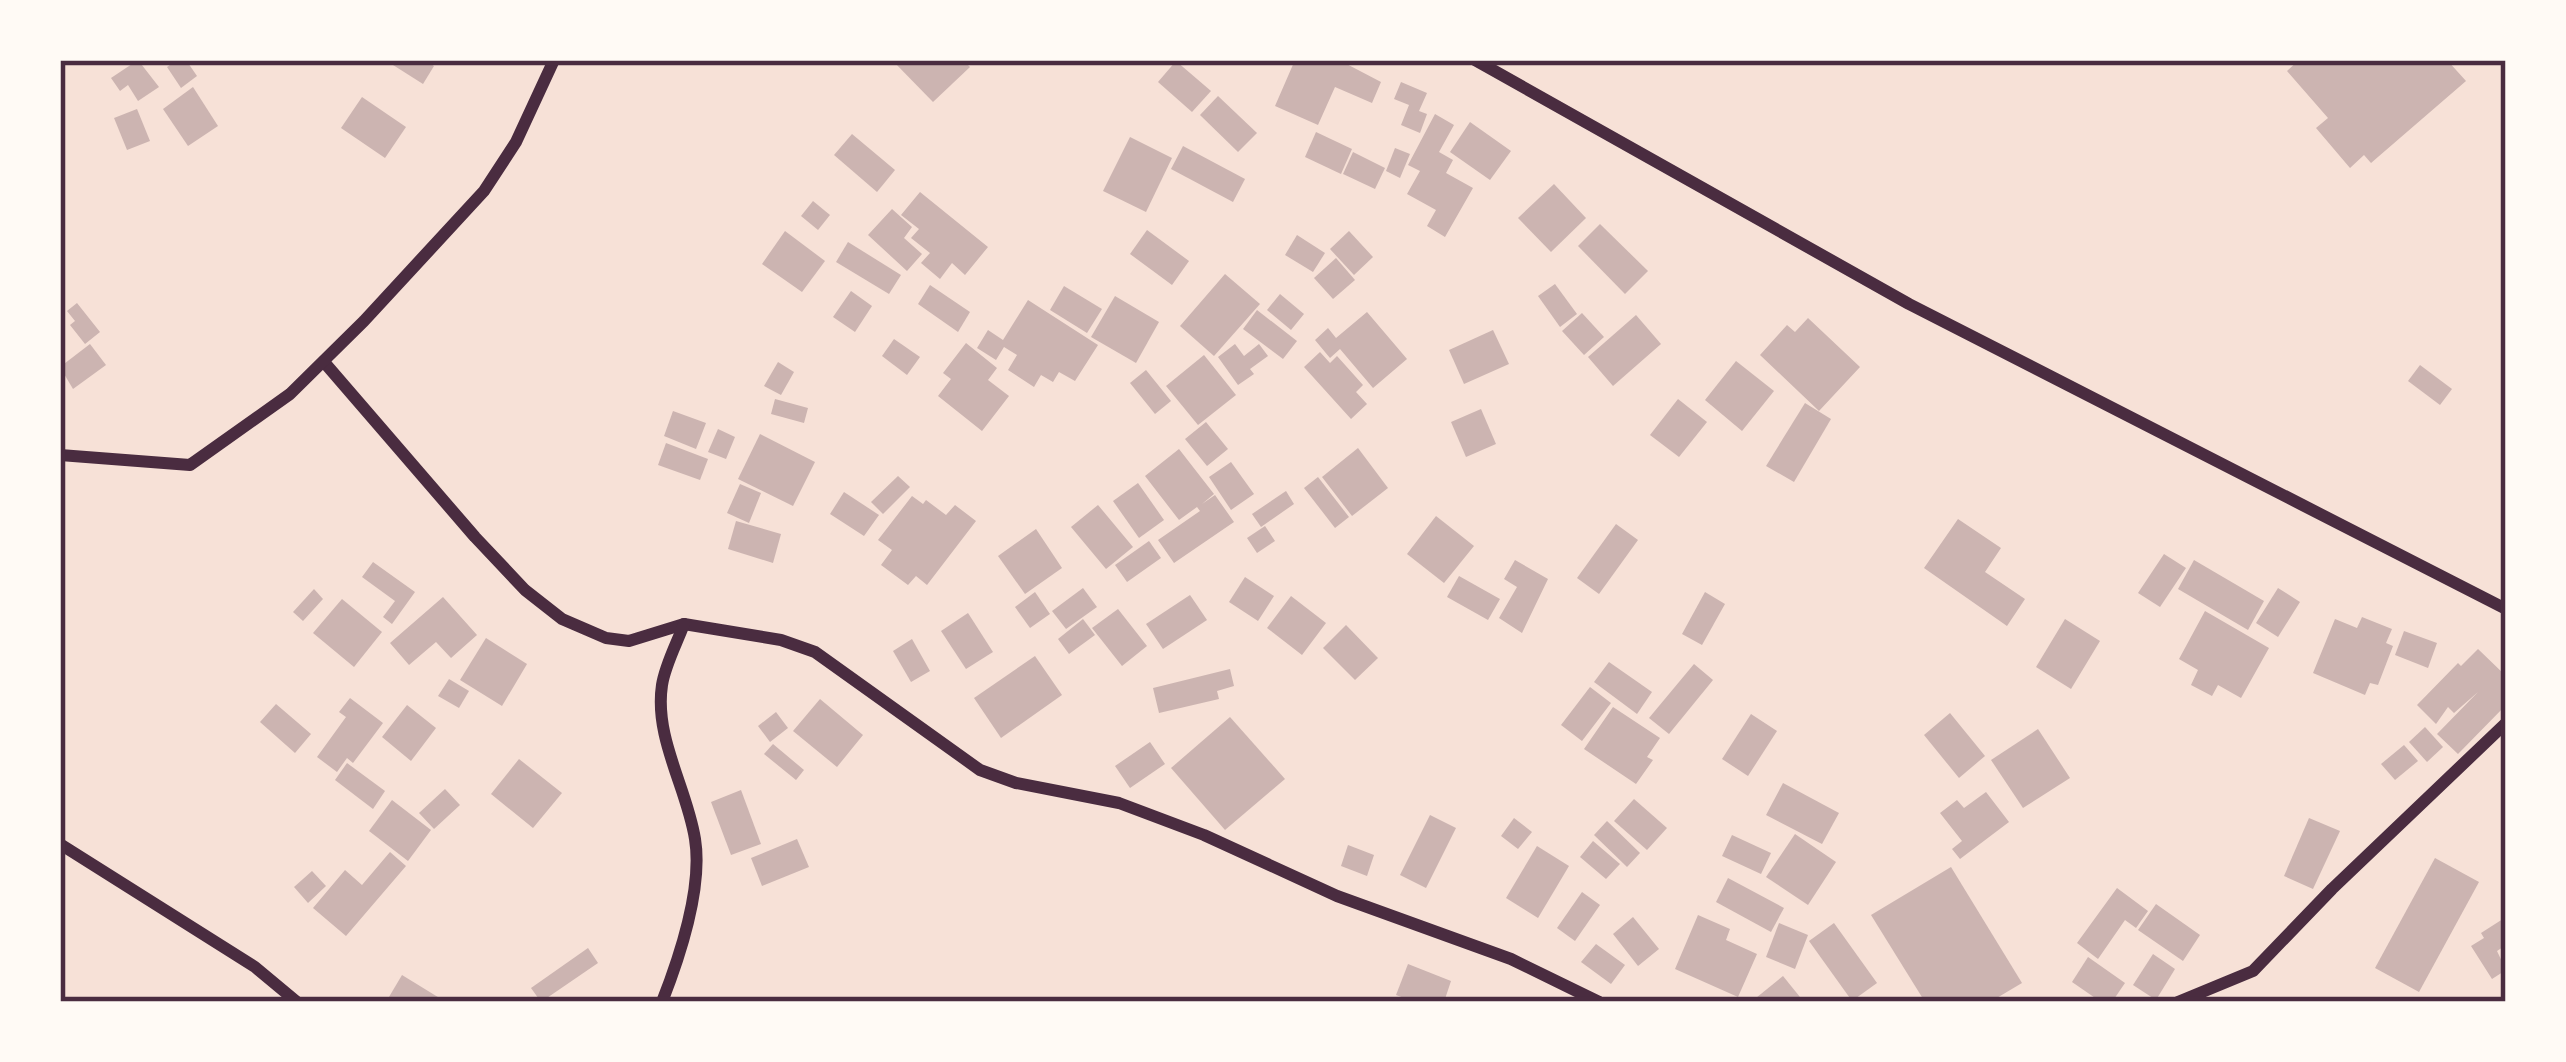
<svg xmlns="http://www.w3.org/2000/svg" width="2566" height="1062" viewBox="0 0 2566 1062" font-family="'Roboto Condensed',sans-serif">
  <rect width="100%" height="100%" fill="#f7e1d7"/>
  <g fill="#ccb4b1">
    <polygon points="138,60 159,87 138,101 128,85 120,91 111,78"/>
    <polygon points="177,60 186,60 197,76 181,88 167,67"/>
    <polygon points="397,60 425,60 434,66 423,84 393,65"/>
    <polygon points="892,60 963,60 970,67 933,102"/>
    <polygon points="1295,60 1339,60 1381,82 1372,103 1335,87 1318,125 1275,106"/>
    <polygon points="2299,60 2447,60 2466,81 2371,163 2364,155 2350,168 2316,128 2328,118 2287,71"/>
    <polygon points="1176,61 1211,91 1192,112 1158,82"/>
    <polygon points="1401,82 1427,93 1419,111 1427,114 1420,133 1401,125 1409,105 1394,99"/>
    <polygon points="193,87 218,126 188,146 163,109"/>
    <polygon points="1218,96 1257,133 1238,152 1200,115"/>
    <polygon points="362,97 406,127 385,158 341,128"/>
    <polygon points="137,109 150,141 127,150 114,118"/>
    <polygon points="1435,114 1454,125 1439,152 1453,160 1446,173 1473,188 1445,237 1427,226 1436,210 1407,194 1420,171 1408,165"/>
    <polygon points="1470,122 1511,151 1490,180 1450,152"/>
    <polygon points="1316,132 1352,149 1341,174 1305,157"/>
    <polygon points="852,134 895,170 877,192 834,155"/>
    <polygon points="1130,137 1172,158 1146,212 1103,191"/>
    <polygon points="1183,146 1245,179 1233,202 1171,169"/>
    <polygon points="1395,148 1410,154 1400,178 1386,171"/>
    <polygon points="1353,152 1385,168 1375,189 1343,174"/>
    <polygon points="1554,184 1586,218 1551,252 1518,218"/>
    <polygon points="920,192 988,247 965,275 952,263 940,279 921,263 930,253 911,238 919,229 901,215"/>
    <polygon points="813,201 830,215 818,230 801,216"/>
    <polygon points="892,209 912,227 904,238 922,254 907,271 868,235"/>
    <polygon points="1600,224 1648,271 1625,294 1578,246"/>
    <polygon points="1147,230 1189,261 1172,285 1130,254"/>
    <polygon points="785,231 825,261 802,292 762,264"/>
    <polygon points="1349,231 1373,257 1354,275 1330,249"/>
    <polygon points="1297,235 1325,253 1313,272 1285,255"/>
    <polygon points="848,242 901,275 889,294 836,262"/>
    <polygon points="1336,258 1355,280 1333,299 1314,278"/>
    <polygon points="1225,274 1260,304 1214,356 1180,326"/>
    <polygon points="1555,284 1577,314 1560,327 1538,296"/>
    <polygon points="930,285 970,312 958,332 918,304"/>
    <polygon points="1064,286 1102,309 1087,333 1050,310"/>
    <polygon points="851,291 872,306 855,332 833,317"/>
    <polygon points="1280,294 1304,314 1291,330 1267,310"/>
    <polygon points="1115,296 1159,322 1136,363 1091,337"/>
    <polygon points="1028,300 1098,345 1075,381 1059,372 1053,382 1041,375 1034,387 1008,370 1017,355 1004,347 996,360 977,348 988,330 1003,340"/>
    <polygon points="77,303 100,332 85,344 70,325 75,321 67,311"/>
    <polygon points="1257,310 1297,341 1283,359 1243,329"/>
    <polygon points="1367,312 1407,359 1373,388 1340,349 1330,358 1315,340 1328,328 1336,338"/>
    <polygon points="1582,313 1604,337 1584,355 1562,331"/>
    <polygon points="1636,315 1661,344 1613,386 1588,357"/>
    <polygon points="1808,318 1860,367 1819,411 1760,355 1787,325 1795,332"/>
    <polygon points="1493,330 1509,364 1464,384 1449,350"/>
    <polygon points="894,339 920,357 907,375 882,356"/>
    <polygon points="966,343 997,368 988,380 1009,396 982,431 938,396 951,379 943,373"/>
    <polygon points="90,344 106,365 73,389 60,367"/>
    <polygon points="1235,344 1244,356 1259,344 1268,356 1250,369 1254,374 1238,385 1218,357"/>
    <polygon points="1320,352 1330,363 1337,356 1363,385 1356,392 1367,404 1351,419 1304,367"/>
    <polygon points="1204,355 1236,395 1198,425 1166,386"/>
    <polygon points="1736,361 1774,391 1742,431 1705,400"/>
    <polygon points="778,362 794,372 781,395 764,386"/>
    <polygon points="2420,365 2452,389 2440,405 2408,381"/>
    <polygon points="1146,370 1171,401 1155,414 1130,383"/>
    <polygon points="775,399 808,408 804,423 771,414"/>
    <polygon points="1678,399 1707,422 1679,457 1650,435"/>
    <polygon points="1805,403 1831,419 1794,482 1766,466"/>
    <polygon points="1481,409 1496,444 1466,457 1451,422"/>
    <polygon points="673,411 706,423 696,449 664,436"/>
    <polygon points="1206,422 1228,449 1207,466 1185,439"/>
    <polygon points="718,429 735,437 726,459 708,452"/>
    <polygon points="760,434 815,462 793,506 738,479"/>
    <polygon points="666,443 708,459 700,480 658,465"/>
    <polygon points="1358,448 1388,488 1352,516 1322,477"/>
    <polygon points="1179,449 1214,494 1202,504 1215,495 1234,522 1174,563 1158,540 1200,511 1197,507 1179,520 1145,476"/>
    <polygon points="1231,462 1254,494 1231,510 1209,477"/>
    <polygon points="898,476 910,487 883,514 871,502"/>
    <polygon points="1318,477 1349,517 1335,528 1304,488"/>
    <polygon points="1138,483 1164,520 1139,538 1113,501"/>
    <polygon points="740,484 761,493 749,523 727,513"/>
    <polygon points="1286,491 1294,504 1261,527 1252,514"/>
    <polygon points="844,492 879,515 864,536 830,514"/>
    <polygon points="912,496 923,504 926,500 946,515 955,505 976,521 927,585 916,576 908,585 881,565 892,550 878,540"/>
    <polygon points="1098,505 1133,547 1106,569 1071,527"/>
    <polygon points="1436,516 1474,546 1444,583 1407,554"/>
    <polygon points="1958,519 2001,548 1985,572 2025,599 2007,626 1924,568"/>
    <polygon points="736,521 781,534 773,563 728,549"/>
    <polygon points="1616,524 1638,540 1599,594 1577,578"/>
    <polygon points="1265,526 1275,541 1257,553 1247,538"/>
    <polygon points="1036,529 1062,568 1025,594 998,556"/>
    <polygon points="1149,541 1161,558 1127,582 1115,565"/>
    <polygon points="2164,554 2186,568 2160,607 2138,593"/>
    <polygon points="1515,560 1548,579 1522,633 1499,618 1517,587 1504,579"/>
    <polygon points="2194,560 2264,601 2248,630 2178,589"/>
    <polygon points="373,562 415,592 392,624 383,617 395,601 362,577"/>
    <polygon points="1459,576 1500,599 1488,620 1447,597"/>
    <polygon points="1245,577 1274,596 1258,621 1229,602"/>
    <polygon points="1083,588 1097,607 1066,629 1052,611"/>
    <polygon points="2278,588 2300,602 2278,637 2256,623"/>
    <polygon points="314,589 323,599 303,621 293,612"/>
    <polygon points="1035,592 1050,614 1030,628 1015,607"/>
    <polygon points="1705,592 1725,604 1702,645 1682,634"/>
    <polygon points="1190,595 1207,620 1163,649 1146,624"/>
    <polygon points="1291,596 1326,623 1302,655 1267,628"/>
    <polygon points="443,597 477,635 451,658 436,642 409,665 390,643"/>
    <polygon points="342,599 382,632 354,667 313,633"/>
    <polygon points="1118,609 1147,646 1122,666 1092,628"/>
    <polygon points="2205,611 2269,648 2241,698 2218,685 2212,696 2191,685 2198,670 2179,659"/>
    <polygon points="968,613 993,652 966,669 941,631"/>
    <polygon points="2362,617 2392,629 2386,643 2393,646 2378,685 2370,683 2365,695 2313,673 2335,619 2357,628"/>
    <polygon points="1083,619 1095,635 1069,654 1058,639"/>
    <polygon points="2065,619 2100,641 2071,689 2036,667"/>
    <polygon points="1346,625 1378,658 1355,680 1323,648"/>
    <polygon points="2404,631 2437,643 2428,668 2395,655"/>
    <polygon points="486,638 527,664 502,706 460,680"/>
    <polygon points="912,639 930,671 911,682 893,651"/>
    <polygon points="2478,649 2506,676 2506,705 2458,754 2437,734 2478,692 2454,713 2448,707 2436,724 2417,705 2458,663 2461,666"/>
    <polygon points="1035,656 1062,695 1001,738 974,698"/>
    <polygon points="1609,662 1652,692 1637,714 1594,682"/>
    <polygon points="1694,664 1713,680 1669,734 1649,718"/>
    <polygon points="1230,669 1234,686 1217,691 1219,699 1159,713 1153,688"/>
    <polygon points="449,679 469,691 459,708 438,696"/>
    <polygon points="1590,687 1611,703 1582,741 1561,725"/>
    <polygon points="350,698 383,723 353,763 347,758 337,772 317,757 346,717 339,712"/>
    <polygon points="820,699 863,735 837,767 793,731"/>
    <polygon points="276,704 311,734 295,753 260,722"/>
    <polygon points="407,705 436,728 411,761 382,737"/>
    <polygon points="1613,707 1660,738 1647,757 1653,760 1636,784 1584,749"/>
    <polygon points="776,712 788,728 770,742 758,726"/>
    <polygon points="1950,713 1985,756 1959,778 1924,735"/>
    <polygon points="1751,714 1777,731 1748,776 1722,759"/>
    <polygon points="1230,717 1285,779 1225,830 1171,768"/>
    <polygon points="2425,727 2443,747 2427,762 2409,742"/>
    <polygon points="2038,729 2070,778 2023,808 1991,760"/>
    <polygon points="1150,742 1165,764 1130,788 1115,766"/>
    <polygon points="773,744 804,770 796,780 764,754"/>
    <polygon points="2404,745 2418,761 2395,780 2381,764"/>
    <polygon points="519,759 562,793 533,828 491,794"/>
    <polygon points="347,763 385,791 373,809 335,780"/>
    <polygon points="1783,783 1839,813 1822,844 1766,815"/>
    <polygon points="445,789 460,805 434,829 419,813"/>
    <polygon points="741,790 761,844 731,855 711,802"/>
    <polygon points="1986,792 2009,822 1960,859 1952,849 1962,841 1940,813 1957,800 1964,808"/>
    <polygon points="1634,799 1667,828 1647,850 1614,821"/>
    <polygon points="392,800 431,830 408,861 369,831"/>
    <polygon points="1430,815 1456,828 1426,888 1400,875"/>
    <polygon points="1514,818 1532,832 1518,849 1501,836"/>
    <polygon points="2309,818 2340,831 2313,889 2284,876"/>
    <polygon points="1607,821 1640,853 1627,867 1594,835"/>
    <polygon points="1795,834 1836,862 1808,905 1766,877"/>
    <polygon points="1732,835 1771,853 1761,874 1722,856"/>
    <polygon points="797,839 809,867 762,886 751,858"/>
    <polygon points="1593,841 1620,864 1606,879 1580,857"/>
    <polygon points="1348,845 1374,855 1367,876 1341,866"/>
    <polygon points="1537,846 1569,866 1538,918 1506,898"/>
    <polygon points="390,852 406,866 346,936 313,908 345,870 362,885"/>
    <polygon points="2435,858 2479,882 2419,992 2375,968"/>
    <polygon points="1951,867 2022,983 1990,1002 1925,1002 1871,915"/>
    <polygon points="312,871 326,886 308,903 294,887"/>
    <polygon points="1728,878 1784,908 1771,932 1716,902"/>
    <polygon points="2117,888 2148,911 2136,928 2125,920 2098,959 2077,943"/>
    <polygon points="1582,892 1600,905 1575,941 1557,928"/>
    <polygon points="2156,904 2200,935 2183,961 2138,930"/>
    <polygon points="1698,915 1730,929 1726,940 1757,954 1738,997 1675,969"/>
    <polygon points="1633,917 1659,949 1638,966 1613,934"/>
    <polygon points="2506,917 2506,945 2497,951 2506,970 2492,979 2471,946 2484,938 2481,933"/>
    <polygon points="1779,923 1808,935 1795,969 1766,957"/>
    <polygon points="1834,923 1877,983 1852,1001 1809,941"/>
    <polygon points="1596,944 1625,965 1611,984 1581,962"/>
    <polygon points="588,948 598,963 541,1002 531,988"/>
    <polygon points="2153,954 2175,969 2156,1000 2133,985"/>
    <polygon points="2088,957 2125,983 2112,1002 2101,1002 2072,982"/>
    <polygon points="1408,964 1451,981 1444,1002 1415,1002 1396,995"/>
    <polygon points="402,975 446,1002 386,1002"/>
    <polygon points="1783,976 1804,1002 1751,1002"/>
  </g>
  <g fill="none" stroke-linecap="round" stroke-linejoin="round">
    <g stroke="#4a2c40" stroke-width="12">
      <polyline points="1475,60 1909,304 2506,609"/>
      <polyline points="324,362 475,537 525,590 562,619 606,638 629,641 684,624 781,640 815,652 980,770 1016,783 1119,803 1204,835 1337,896 1511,959 1599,1002"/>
      <polyline points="60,455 190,465 290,394 364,321 484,191 516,142 554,60"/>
      <polyline points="60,844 255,967 297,1002"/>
      <path d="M662 1002C680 956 703 888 695 839 687 788 654 738 662 685 665 665 677 643 684 624"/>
      <polyline points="2178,1002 2253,971 2332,889 2506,723"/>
    </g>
  </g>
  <rect width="2566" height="1062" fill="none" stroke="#fffaf5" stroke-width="126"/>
  <rect x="63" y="63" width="2440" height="936" fill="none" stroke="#4a2c40" stroke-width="4.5"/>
</svg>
